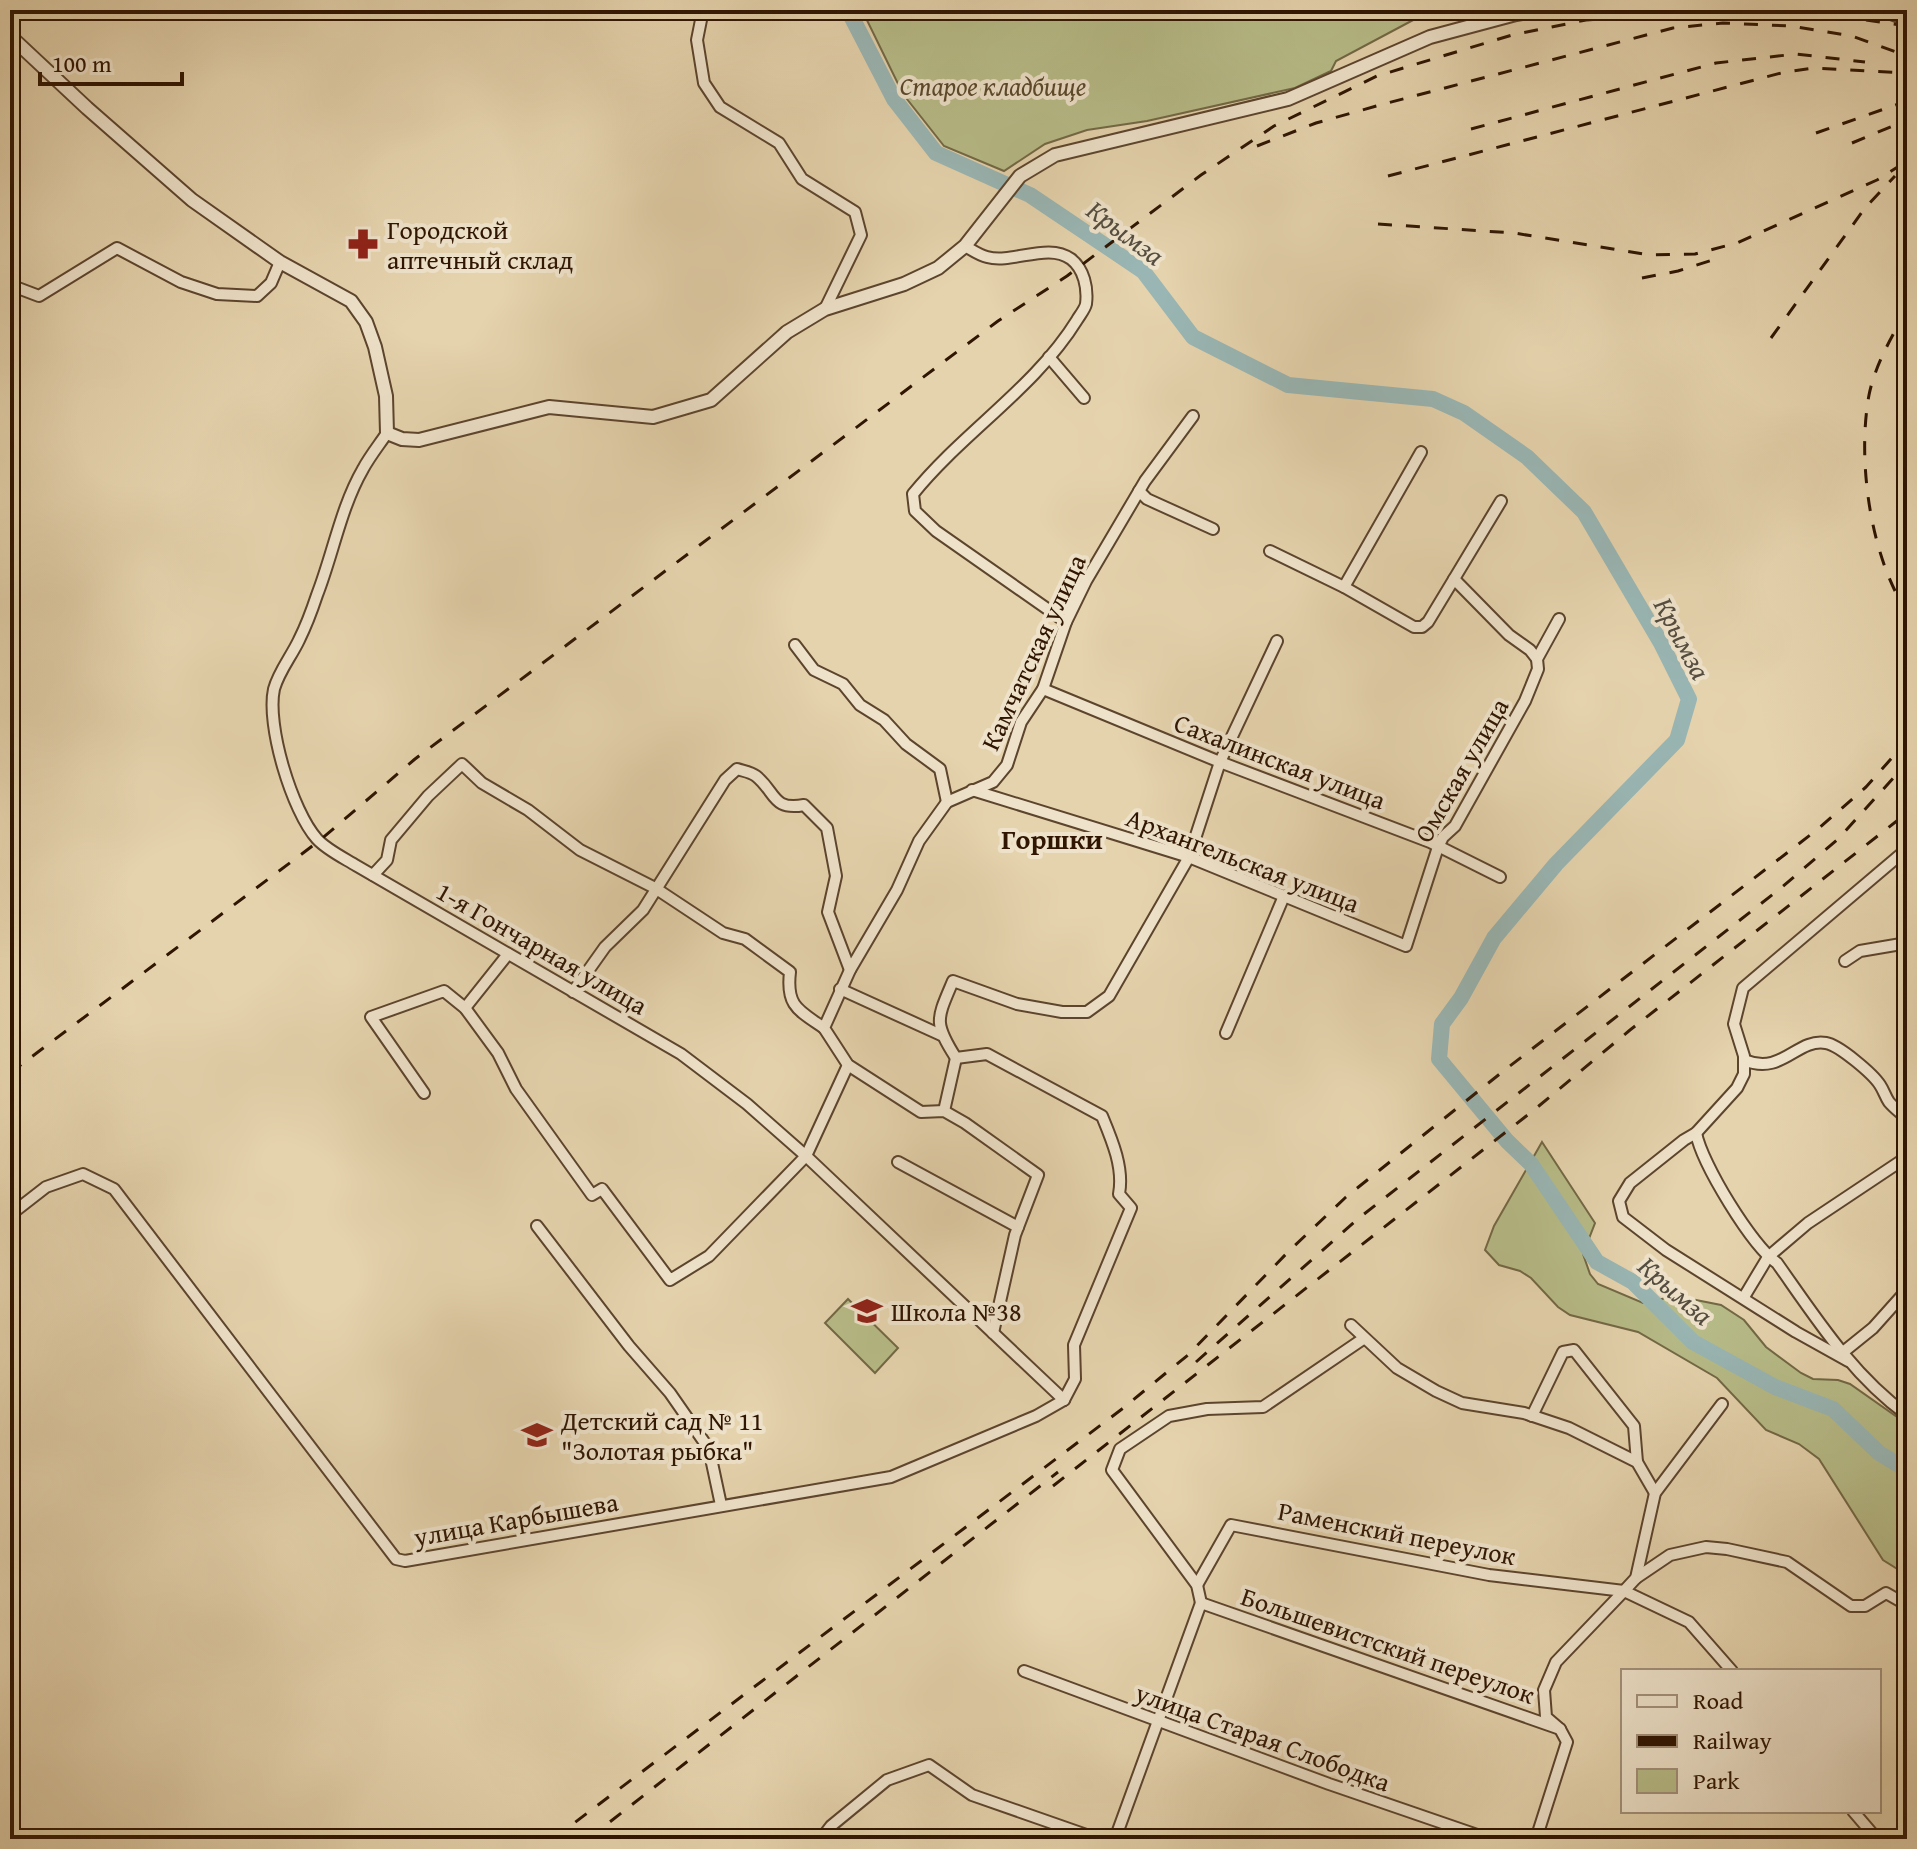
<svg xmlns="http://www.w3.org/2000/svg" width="1917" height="1849" viewBox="0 0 1917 1849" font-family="'Gentium Book Plus',serif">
  <rect width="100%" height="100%" fill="#e5d3ad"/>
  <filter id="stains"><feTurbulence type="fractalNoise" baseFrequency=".0025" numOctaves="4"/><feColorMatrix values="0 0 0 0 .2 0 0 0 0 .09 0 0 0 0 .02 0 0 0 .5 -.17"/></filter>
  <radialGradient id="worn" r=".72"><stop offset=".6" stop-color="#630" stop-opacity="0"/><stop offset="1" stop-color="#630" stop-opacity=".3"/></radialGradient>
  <g fill="#b7bc88" stroke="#736845" stroke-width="2">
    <polygon points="862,10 1432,10 1336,61 1331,71 1295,88 1147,121 1087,130 1045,144 1004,171 944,146 903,94"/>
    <polygon points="1542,1142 1595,1223 1583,1254 1590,1274 1598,1284 1643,1303 1676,1296 1721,1305 1744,1320 1766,1347 1801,1373 1813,1379 1838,1380 1850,1384 1907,1424 1907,1575 1883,1560 1819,1459 1799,1444 1766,1430 1717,1378 1638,1332 1570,1315 1558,1307 1531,1278 1520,1271 1499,1265 1485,1250 1494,1226"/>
    <polygon points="848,1299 898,1348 875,1373 825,1323"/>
  </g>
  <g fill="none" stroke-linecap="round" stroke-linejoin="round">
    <polyline stroke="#99b6b4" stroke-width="16" points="848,10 894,99 936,153 1030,195 1143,271 1193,337 1288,385 1433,399 1464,413 1527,457 1584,512 1661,643 1689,699 1677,740 1556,864 1494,938 1461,998 1442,1024 1439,1059 1507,1141 1531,1164 1597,1262 1633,1282 1693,1342 1775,1387 1833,1409 1879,1453 1907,1470"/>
    <g stroke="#5c442d" stroke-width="14">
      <g id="minor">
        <polyline points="703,10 697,40 704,83 720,107 779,143 802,179 855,212 861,235 825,309"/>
        <path d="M965 246C972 250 979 255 987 257 1013 264 1048 242 1071 259 1084 269 1088 288 1086 304 1085 309 1080 315 1077 320 1035 388 963 432 913 494L915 511 936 531 1066 622"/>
        <polyline points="10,285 39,296 117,248 181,282 217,294 257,296 271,283 280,262"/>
        <polyline points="1049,357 1084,398"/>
        <path d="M387 433C379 445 370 456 363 469 341 507 333 554 317 595 312 610 306 626 299 640 291 657 279 671 274 689 266 725 292 811 317 839 327 850 344 858 357 866L681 1054 747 1104 806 1156 1064 1400"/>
        <polyline points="1139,491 1147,499 1213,529"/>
        <polyline points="1270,551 1344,587 1414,627 1422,627 1428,622 1454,579 1509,635 1530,650 1537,659"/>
        <polyline points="1454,579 1501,501"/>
        <polyline points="1344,587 1421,452"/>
        <polyline points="795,645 814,670 843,684 860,705 884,720 906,744 940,769 947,802"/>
        <polyline points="1043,689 1220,762 1430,842 1500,877"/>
        <polyline points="972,790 1189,857 1406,946 1438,847 1443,837 1455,826 1525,701 1538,669 1537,659 1559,619"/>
        <path d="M373 875 387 860 391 840 428 796 462 764 482 783 528 810 580 850 655 888 723 933 745 939 790 972C786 1006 798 1010 824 1028"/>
        <polyline points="1845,961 1860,951 1907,943"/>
        <polyline points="840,989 941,1035"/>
        <path d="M573 992 605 947 643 910 725 780 737 769C743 771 751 772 756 776 776 792 772 811 804 805L827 828 836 876 828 912 850 970"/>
        <polyline points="465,1008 508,954"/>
        <polyline points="1226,1033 1284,896"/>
        <path d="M956 1058C933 1022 937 1019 953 981L1017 1004 1062 1012H1087L1109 996 1189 857 1220 762 1277 641"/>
        <path d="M956 1058 987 1054 1102 1116C1112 1140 1124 1168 1119 1194L1131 1208 1074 1345 1075 1379 1064 1400"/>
        <path d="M1744 1060C1783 1076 1796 1038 1826 1043 1839 1045 1873 1074 1880 1085 1884 1091 1885 1096 1889 1102 1894 1108 1901 1113 1907 1119"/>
        <polyline points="424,1093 371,1017 444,991 465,1008 498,1053 516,1089 592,1195 602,1189 670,1280 709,1256 806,1156 848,1065"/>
        <polyline points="944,1111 956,1058"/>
        <path d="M1696 1133C1702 1164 1752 1246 1777 1263 1816 1318 1852 1375 1907 1415"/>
        <polyline points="898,1162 1018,1227"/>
        <polyline points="10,1215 46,1187 83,1174 114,1189 396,1559 405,1561 891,1477 1036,1416 1064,1400"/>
        <polyline points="537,1226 629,1346 670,1393 709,1449 721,1505"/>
        <polyline points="1744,1297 1768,1257 1808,1223 1907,1157"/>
        <polyline points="1351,1325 1397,1368 1436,1391 1462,1403 1524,1413 1569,1428 1637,1462 1655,1493"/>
        <polyline points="993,1333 1015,1235 1038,1175 965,1123 944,1111 921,1112 848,1065 824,1028 850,970 897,890 919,841 947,802 993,782 1007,765 1021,722 1043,689 1066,622 1086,581 1145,481 1193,416"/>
        <polyline points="1842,1353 1873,1328 1907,1290"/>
        <polyline points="1848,1361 1796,1332 1666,1250 1623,1217 1619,1201 1630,1183 1684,1140 1696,1133 1737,1088 1744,1074 1744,1056 1734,1024 1743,988 1907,849"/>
        <polyline points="1722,1404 1655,1493 1636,1578 1624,1591 1689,1622 1732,1671"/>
        <polyline points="1532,1416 1563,1352 1574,1350 1634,1426 1637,1462"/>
        <polyline points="1636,1578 1670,1555 1706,1547 1727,1549 1787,1562 1851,1606 1865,1606 1886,1593 1907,1605"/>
        <polyline points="1197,1585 1231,1525 1489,1575 1624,1591"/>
        <polyline points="1201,1603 1197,1585 1112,1470 1120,1449 1169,1416 1207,1409 1263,1407 1363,1339"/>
        <polyline points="1201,1603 1560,1729"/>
        <polyline points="1024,1671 1329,1784 1489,1839"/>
        <polyline points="1853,1811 1877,1839"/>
        <polyline points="821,1839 831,1826 887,1780 929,1765 972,1795 1098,1839"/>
        <polyline points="1115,1839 1201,1603"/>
        <polyline points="1536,1839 1567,1742 1560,1729 1546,1717 1544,1690 1556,1662 1624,1591"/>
      </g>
    </g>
    <g stroke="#5c442d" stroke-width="16">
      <g id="tertiary">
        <polyline points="1883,10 1907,19"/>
        <polyline points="10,36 87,108 192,200 280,262 351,301 366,322 375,347 386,396 387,433 402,439 419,440 549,407 653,417 711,400 787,332 825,309 904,284 938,268 965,246 1020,176 1055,155 1288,99 1430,37 1516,14 1540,10"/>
      </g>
    </g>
    <use href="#minor" stroke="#eee2ca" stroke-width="10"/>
    <use href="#tertiary" stroke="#eee2ca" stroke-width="12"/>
    <g stroke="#2f1502" stroke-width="3" stroke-dasharray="14 14" stroke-linecap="butt">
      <polyline points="1866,20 1907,26"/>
      <polyline points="1471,129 1716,63 1796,54 1865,62"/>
      <polyline points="1816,133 1907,101"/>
      <polyline points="1852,143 1907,120"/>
      <polyline points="1257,146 1316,123 1380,105 1673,28 1723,23 1790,26 1852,36 1907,56"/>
      <polyline points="1388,176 1785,72 1814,68 1907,73"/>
      <polyline points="1378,224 1514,233 1650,255 1695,254 1737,243 1877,180 1907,161"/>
      <polyline points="1642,278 1678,271 1719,258"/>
      <path d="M1907 310C1892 336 1875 365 1869 395 1857 460 1870 556 1907 612"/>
      <polyline points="1771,338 1865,208 1895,176"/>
      <polyline points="10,1073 319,841 415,759 998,321 1067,276 1201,175 1274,126 1377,76 1512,35 1586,20 1690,12 1897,10"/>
      <polyline points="1196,1362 1359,1218 1781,888 1838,839 1907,763"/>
      <polyline points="1053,1486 1534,1110 1630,1030 1907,813"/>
      <polyline points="553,1839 1122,1409 1188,1355 1289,1251 1346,1197 1506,1069 1818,829 1866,787 1907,741"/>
      <polyline points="588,1839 1058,1472"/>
    </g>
  </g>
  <defs>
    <g id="pharmacy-bare" transform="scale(2.4)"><path d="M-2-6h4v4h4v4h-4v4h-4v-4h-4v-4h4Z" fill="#8f2418" stroke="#eee2ca" stroke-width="2.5" paint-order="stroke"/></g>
    <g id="school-bare" transform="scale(2.4)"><path d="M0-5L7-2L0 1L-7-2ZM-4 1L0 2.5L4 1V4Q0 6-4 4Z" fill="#8f2418" stroke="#eee2ca" stroke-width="2.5" paint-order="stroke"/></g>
  </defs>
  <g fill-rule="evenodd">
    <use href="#pharmacy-bare" x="363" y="244"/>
    <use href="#school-bare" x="867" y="1311"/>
    <use href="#school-bare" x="537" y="1435"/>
  </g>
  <g text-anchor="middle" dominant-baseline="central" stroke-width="8" stroke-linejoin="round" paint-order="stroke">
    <g font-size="26" font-style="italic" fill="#58472a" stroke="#eee2ca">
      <text x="993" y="85">Старое кладбище</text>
    </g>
    <g font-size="26" fill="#2f1502" stroke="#eee2ca" text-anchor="start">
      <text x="387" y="229">Городской<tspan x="387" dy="30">аптечный склад</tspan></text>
      <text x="891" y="1311">Школа №38</text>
      <text x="561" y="1420">Детский сад № 11<tspan x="561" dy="30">"Золотая рыбка"</tspan></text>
    </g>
    <g font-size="26" fill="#2f1502" stroke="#eee2ca">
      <text transform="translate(1033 652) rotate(-65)">Камчатская улица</text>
      <text transform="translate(1280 761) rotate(21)">Сахалинская улица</text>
      <text transform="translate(1461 770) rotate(-60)">Омская улица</text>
      <text transform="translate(1243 860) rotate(21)">Архангельская улица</text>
      <text transform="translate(542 948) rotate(30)">1-я Гончарная улица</text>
      <text transform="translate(516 1519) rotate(-10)">улица Карбышева</text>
      <text transform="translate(1397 1533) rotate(11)">Раменский переулок</text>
      <text transform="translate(1388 1645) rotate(19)">Большевистский переулок</text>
      <text transform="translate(1263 1737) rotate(20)">улица Старая Слободка</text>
    </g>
    <g font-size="28" font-style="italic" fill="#544d40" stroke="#eee2ca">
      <text transform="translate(1126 232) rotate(37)">Крымза</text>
      <text transform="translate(1683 638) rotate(62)">Крымза</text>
      <text transform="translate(1676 1290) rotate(41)">Крымза</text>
    </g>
    <g font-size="28" font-weight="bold" fill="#2f1502" stroke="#eee2ca">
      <text x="1052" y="838">Горшки</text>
    </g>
  </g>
  <rect width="1917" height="1849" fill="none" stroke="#e5d3ad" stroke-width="40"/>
  <rect x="12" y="12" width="1893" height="1825" fill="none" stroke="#2f1502" stroke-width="4"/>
  <rect x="20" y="20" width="1877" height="1809" fill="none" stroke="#2f1502" stroke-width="2"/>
  <rect x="1621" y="1669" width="260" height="144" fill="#eee2ca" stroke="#a2907a" stroke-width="2"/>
  <rect x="1637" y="1695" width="40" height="12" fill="#eee2ca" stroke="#a2907a" stroke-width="2"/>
  <text x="1693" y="1709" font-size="24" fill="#2f1502">Road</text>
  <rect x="1637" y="1735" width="40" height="12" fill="#2f1502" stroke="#a2907a" stroke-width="2"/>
  <text x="1693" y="1749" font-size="24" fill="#2f1502">Railway</text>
  <rect x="1637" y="1769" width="40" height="24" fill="#b7bc88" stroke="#a2907a" stroke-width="2"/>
  <text x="1693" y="1789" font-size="24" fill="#2f1502">Park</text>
  <path d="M40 72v12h142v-12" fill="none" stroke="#2f1502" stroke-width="4"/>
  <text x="52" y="72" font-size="24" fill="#2f1502" stroke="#eee2ca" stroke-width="6" paint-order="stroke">100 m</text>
  <rect width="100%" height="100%" filter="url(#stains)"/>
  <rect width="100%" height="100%" fill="url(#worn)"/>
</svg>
